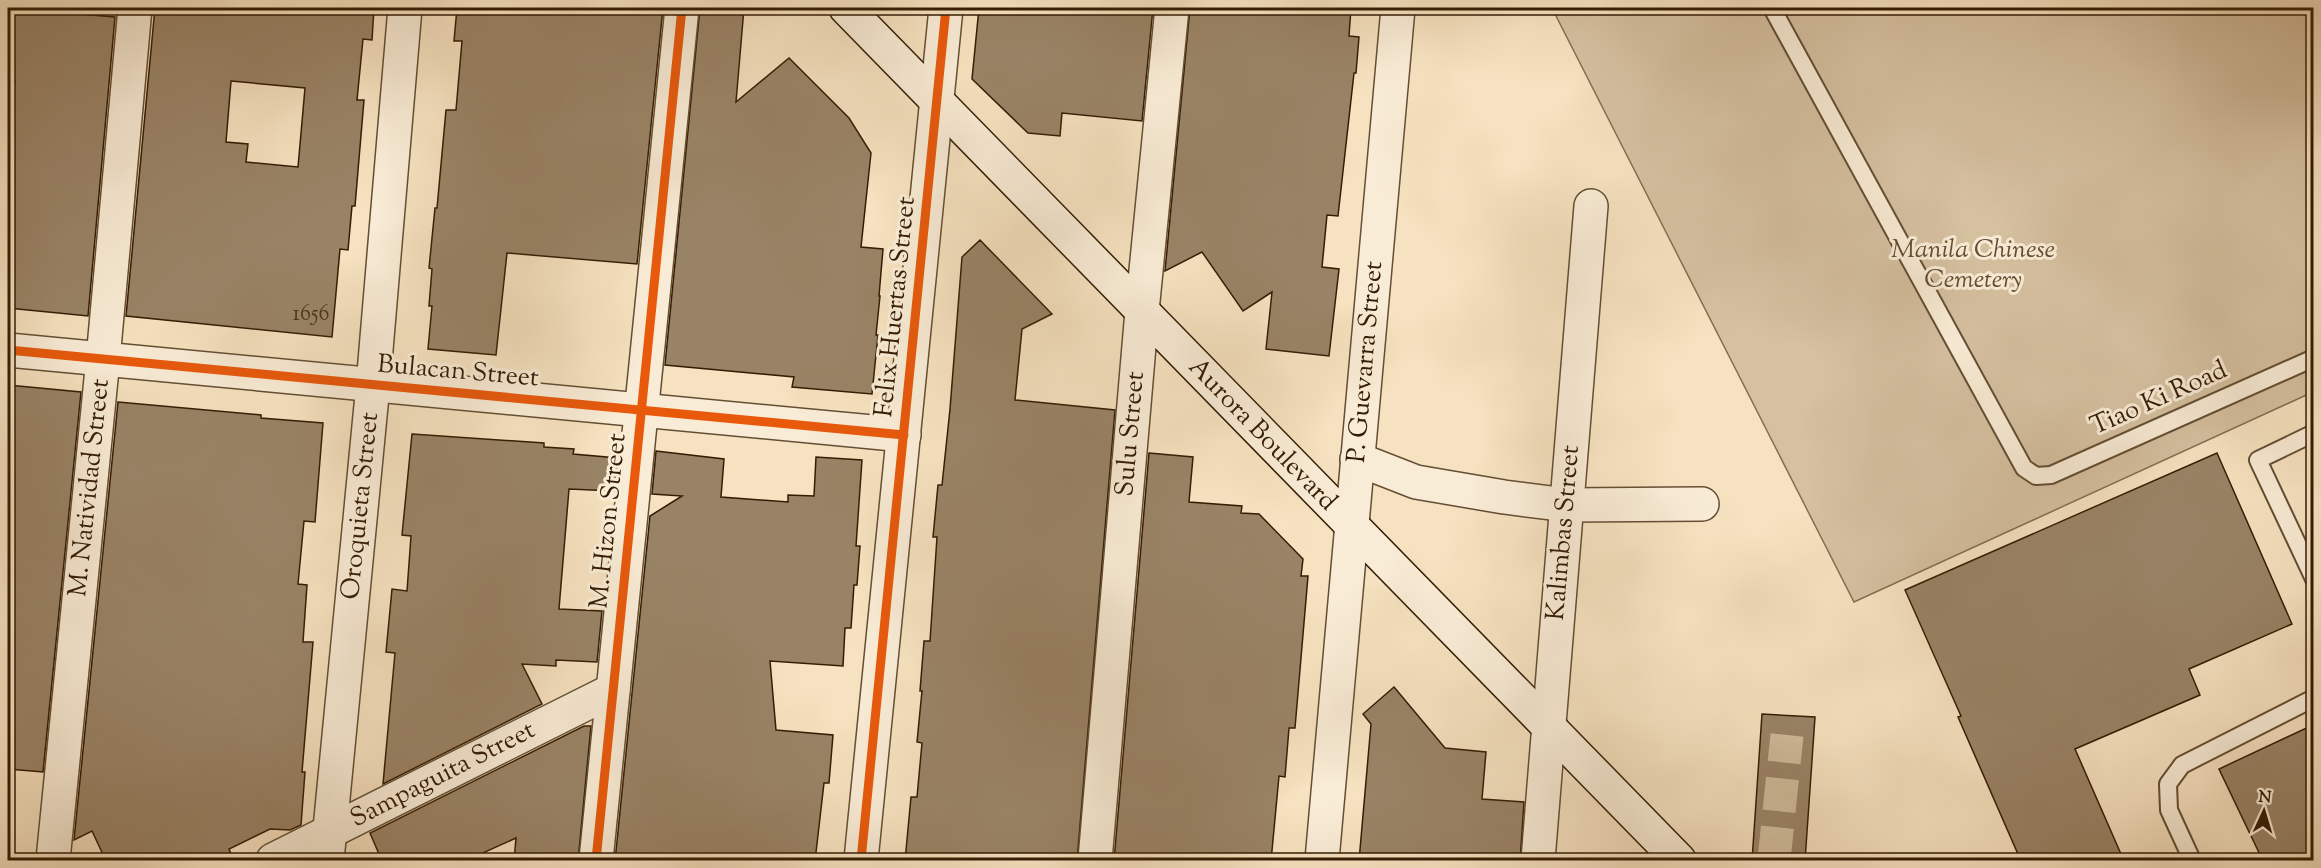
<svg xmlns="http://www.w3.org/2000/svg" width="2321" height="868" viewBox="0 0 2321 868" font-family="'Sorts Mill Goudy',serif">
  <rect width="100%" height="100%" fill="#f6e2c0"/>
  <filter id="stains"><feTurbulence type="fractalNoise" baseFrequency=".00333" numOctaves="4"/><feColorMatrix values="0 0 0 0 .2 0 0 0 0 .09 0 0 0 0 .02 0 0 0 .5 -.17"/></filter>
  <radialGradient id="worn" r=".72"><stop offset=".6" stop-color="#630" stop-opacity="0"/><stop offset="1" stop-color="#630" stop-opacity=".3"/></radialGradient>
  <polygon fill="#d5c0a0" stroke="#846e52" stroke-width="1.5" points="1552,8 2313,8 2313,392 1854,602"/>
  <g fill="#998366" stroke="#341c04" stroke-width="1.5" fill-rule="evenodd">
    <polygon points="8,8 115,17 88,316 8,308 8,143 15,80 8,80"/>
    <path d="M155 8H374L372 40 363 39 357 100H364L355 206H352L348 250 340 249 332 337 126 316ZM231 81 305 88 298 167 246 162 248 144 226 142Z"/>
    <polygon points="457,8 663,8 637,264 507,253 496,355 428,349 432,306 429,306 432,269 429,268 435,208 437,208 446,110 456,110 462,41 454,41"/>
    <polygon points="700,8 744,8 736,102 789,58 849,118 871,153 861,247 883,249 879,296 880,296 876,335 878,335 872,394 792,387 794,377 665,365"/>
    <polygon points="979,8 1054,8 1089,11 1090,8 1153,8 1142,121 1062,113 1060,136 1028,133 972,79"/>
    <polygon points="1190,8 1351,8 1349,36 1359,37 1356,73 1354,73 1338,216 1327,215 1322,267 1339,269 1329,356 1266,349 1272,292 1243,311 1202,252 1165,271"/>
    <polygon points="980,240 1052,314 1022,329 1015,400 1115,410 1077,861 905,861 911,797 917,797 922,743 917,742 922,691 920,691 924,641 930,641 937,537 933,537 938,485 942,485 950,409 962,257"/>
    <polygon points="8,385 81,392 43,772 8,769"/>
    <polygon points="118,402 261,415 261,418 323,423 315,522 304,521 298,584 307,585 303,642 313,642 302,772 305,772 301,825 290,830 270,829 229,849 234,861 106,861 92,831 74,840"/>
    <polygon points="412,434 544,443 544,447 574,449 573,454 618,458 614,491 569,489 559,609 602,611 597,662 556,660 556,666 522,664 542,704 383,784 395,653 386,652 392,589 407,591 411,536 402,535"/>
    <polygon points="656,451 724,459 721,497 788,502 788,495 814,496 816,457 862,460 856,546 860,546 857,585 854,585 851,628 845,628 843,666 770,661 776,730 833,735 829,783 824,783 815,861 615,861 650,516 682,496 652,494"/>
    <polygon points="1149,453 1193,457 1189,502 1242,506 1241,513 1259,514 1303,559 1301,576 1308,576 1295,728 1289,728 1285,777 1279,776 1271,861 1114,861"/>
    <polygon points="2217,453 2292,624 2189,669 2200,695 2075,749 2124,861 2021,861 1958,717 1961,716 1905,590"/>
    <polygon points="1394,687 1445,748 1486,752 1482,799 1524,802 1520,861 1359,861 1371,724 1363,714"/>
    <polygon points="1762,714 1815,717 1805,861 1752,861"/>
    <polygon points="2313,725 2313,861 2263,861 2219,769"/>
    <polygon points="584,726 591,726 578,861 514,861 516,838 465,861 382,861 370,833"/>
  </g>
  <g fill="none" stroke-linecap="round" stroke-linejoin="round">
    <polyline stroke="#cfba9a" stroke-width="33" stroke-dasharray="33 16" stroke-linecap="butt" points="1774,860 1787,735"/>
    <g stroke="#644e33" stroke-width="20">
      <g id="lane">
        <polyline points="1772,8 2024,468 2036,476 2051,475 2314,358"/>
        <polyline points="2314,433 2258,460 2314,579"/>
        <polyline points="2192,860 2169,810 2168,784 2182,765 2314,698"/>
      </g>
    </g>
    <g stroke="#644e33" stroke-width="36">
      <g id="street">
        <polyline points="8,350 904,435"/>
        <polyline points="1357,459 1416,482 1504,497 1567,505 1702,504"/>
        <polyline points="53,860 103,359 135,8"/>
        <polyline points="273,860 613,690"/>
        <polyline points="327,860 373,385 405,8"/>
        <polyline points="596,860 682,8"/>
        <polyline points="861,860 946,8"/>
        <polyline points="1095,860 1142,311 1172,8"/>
        <polyline points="1322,860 1398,8"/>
        <polyline points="1538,860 1591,206"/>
      </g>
    </g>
    <g stroke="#341c04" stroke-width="36">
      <polyline id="secondary" points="846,8 1679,860"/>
    </g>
    <use href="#lane" stroke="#f9ecd6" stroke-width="16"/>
    <use href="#street" stroke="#f9ecd6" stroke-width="33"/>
    <use href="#secondary" stroke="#f9ecd6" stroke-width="33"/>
    <g stroke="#f9ecd6" stroke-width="13">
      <g id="cycleway">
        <polyline points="8,350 904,435"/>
        <polyline points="596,860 682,8"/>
        <polyline points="861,860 946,8"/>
      </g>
    </g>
    <use href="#cycleway" stroke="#e8590c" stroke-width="9"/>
  </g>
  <g text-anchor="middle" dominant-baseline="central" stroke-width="6" stroke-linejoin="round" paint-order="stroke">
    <g font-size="22" fill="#4d361c">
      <text x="311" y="315">1656</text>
    </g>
    <g font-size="26" font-style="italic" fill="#644d33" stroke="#f9ecd6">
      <text x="1973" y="250">Manila Chinese<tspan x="1973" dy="30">Cemetery</tspan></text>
    </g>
    <g font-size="26" fill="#341c04" stroke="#f9ecd6">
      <text transform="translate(896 307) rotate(-84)">Felix Huertas Street</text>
      <text transform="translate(1366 362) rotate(-85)">P. Guevarra Street</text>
      <text transform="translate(458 372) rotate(5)">Bulacan Street</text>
      <text transform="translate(2159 399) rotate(-24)">Tiao Ki Road</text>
      <text transform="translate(1131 434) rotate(-85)">Sulu Street</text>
      <text transform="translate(1262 435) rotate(46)">Aurora Boulevard</text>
      <text transform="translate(90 488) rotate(-84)">M. Natividad Street</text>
      <text transform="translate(361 506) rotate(-84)">Oroquieta Street</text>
      <text transform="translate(609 521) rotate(-84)">M. Hizon Street</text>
      <text transform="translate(1564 533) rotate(-85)">Kalimbas Street</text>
      <text transform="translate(443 775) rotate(-27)">Sampaguita Street</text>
    </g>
  </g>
  <rect width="2321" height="868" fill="none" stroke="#f6e2c0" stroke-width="30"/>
  <rect x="9" y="9" width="2303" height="850" fill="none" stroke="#341c04" stroke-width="3"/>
  <rect x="15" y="15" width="2291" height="838" fill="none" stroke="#341c04" stroke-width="1.5"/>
  <g transform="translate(2264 811) rotate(4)" stroke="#f9ecd6" stroke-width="4.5" paint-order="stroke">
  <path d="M0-4.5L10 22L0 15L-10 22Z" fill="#341c04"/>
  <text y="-9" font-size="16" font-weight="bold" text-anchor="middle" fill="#341c04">N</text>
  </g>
  <rect width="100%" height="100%" filter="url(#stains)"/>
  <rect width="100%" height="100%" fill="url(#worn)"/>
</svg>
